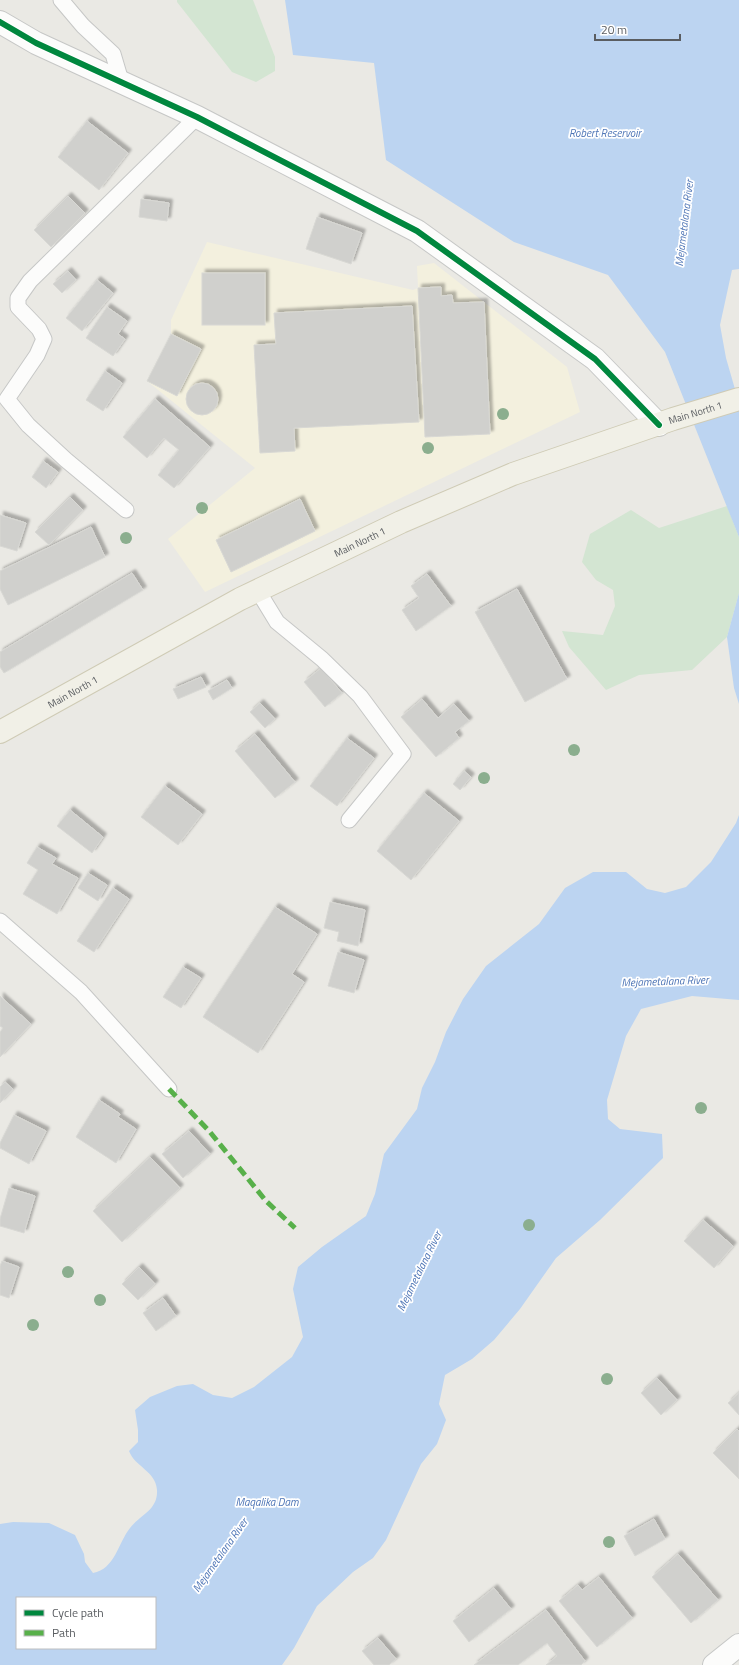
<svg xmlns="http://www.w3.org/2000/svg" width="739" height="1665" viewBox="0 0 739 1665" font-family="'Titillium Web',sans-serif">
  <defs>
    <filter id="shadow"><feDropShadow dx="3.5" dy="-3.5" stdDeviation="1" flood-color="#0004"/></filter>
  </defs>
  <rect width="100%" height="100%" fill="#eae9e4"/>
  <polygon fill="#f3f0de" points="207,242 413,290 418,288 417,266 434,263 567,367 580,412 205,592 168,539 255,468 147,381 171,334 171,320"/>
  <g fill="#d3e5d2">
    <polygon points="177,0 253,0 275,57 275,71 256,82 232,72 177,2"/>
    <polygon points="727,506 739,537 739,593 727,637 692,670 639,675 606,690 569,647 562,631 603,635 615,606 613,590 596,580 582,562 590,534 631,510 659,528"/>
  </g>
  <g fill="#bcd4f1" fill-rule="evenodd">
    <polygon points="285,0 739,0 739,269 732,270 720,325 726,358 739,403 739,537 665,352 608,275 514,242 386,160 374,63 293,55"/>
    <polygon points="739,593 739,704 734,688 727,637"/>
    <path d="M739 815V1000L692 996 641 1009 626 1036 607 1100 608 1119 620 1129 662 1134 663 1158 600 1220 556 1258 520 1309 494 1340 472 1359 445 1375 439 1404 446 1420 437 1444 421 1464 386 1540 373 1558 353 1572 317 1606 294 1648 282 1665H0V1524L13 1522 49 1523 75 1535 84 1554 85 1562 93 1573C115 1569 118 1543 130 1528 141 1514 158 1510 157 1490 156 1471 135 1467 129 1451L138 1442V1430L135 1410 150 1397 177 1386 193 1384 213 1395 232 1398 254 1387 292 1357 303 1337 293 1289 298 1267 322 1247 366 1216 375 1194 384 1154 417 1109 422 1088 435 1062 446 1032 463 999 486 966 539 924 565 888 593 872H626L647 889 665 893 686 887 711 862 736 823ZM17 1598H155V1648H17Z"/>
  </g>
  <g fill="#d0d0cd" stroke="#d8d8d4" filter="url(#shadow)">
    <polygon points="87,121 128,153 99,190 58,157"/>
    <polygon points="68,196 85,213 51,247 34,230"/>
    <polygon points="141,199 169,203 167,221 139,217"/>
    <polygon points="317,217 362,233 351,264 306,249"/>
    <polygon points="68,271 76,280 62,293 53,284"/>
    <rect x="202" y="273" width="63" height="52"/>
    <polygon points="97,280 113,293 82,331 66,318"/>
    <polygon points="441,287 441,296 452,295 453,303 484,302 490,434 425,437 418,288"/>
    <polygon points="412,306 419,422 294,428 295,451 260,453 254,345 276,344 274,313"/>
    <polygon points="107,307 127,321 118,334 125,339 113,356 86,338"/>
    <polygon points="171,334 201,349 177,396 147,381"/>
    <polygon points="105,371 122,383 103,411 86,400"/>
    <circle cx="202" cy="399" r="16"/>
    <polygon points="155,399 210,447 174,488 158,475 179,450 164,438 147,458 123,437"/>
    <polygon points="43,461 58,472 46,488 32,477"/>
    <polygon points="70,497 83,510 49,545 35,532"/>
    <polygon points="300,499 315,531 231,572 216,540"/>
    <polygon points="0,515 26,523 17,551 0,546"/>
    <polygon points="91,527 105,557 8,605 0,589 0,571"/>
    <polygon points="132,573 143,590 4,673 0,667 0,652"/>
    <polygon points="427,574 451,606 416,631 402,610 419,598 411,586"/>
    <polygon points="517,589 567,679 525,702 475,612"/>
    <polygon points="321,668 342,693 325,707 304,682"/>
    <polygon points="201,677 206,687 178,699 173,689"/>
    <polygon points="227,680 232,688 213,700 208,691"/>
    <polygon points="422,699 438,718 454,704 469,721 455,732 459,738 436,757 401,717"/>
    <polygon points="260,703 275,719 265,728 250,712"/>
    <polygon points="255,734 295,782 275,798 235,751"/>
    <polygon points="347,738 374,758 337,806 310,786"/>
    <polygon points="464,771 471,777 460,790 453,784"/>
    <polygon points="165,786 202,814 178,845 141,817"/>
    <polygon points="424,793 459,821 411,880 377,851"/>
    <polygon points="70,810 103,837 92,853 57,826"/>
    <polygon points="37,847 56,858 52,864 78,878 57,914 23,894 38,870 27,863"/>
    <polygon points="88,873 107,885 98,901 78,888"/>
    <polygon points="113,888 129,899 94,952 77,941"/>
    <polygon points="330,902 365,910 358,946 337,941 339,932 324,928"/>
    <polygon points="275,907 317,934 292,974 304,982 258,1053 203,1017"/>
    <polygon points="338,952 364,960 354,993 328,986"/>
    <polygon points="183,967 201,978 181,1008 163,997"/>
    <polygon points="0,996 31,1024 0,1057 0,1032 3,1028 0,1026"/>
    <polygon points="5,1082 13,1089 0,1103 0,1087"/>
    <polygon points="99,1100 120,1114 118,1117 136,1129 116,1163 76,1137"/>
    <polygon points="14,1115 46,1131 29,1164 0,1148 0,1143"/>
    <polygon points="189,1131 210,1154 183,1178 162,1154"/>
    <polygon points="150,1157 180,1188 122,1242 93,1211"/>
    <polygon points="9,1188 35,1196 24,1233 0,1226 0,1219"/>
    <polygon points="703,1220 733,1246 714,1268 684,1241"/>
    <polygon points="2,1261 19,1267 9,1298 0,1295 0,1266"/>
    <polygon points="139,1267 155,1284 138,1300 122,1284"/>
    <polygon points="163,1298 176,1316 156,1331 143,1313"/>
    <polygon points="657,1378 677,1400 661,1415 641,1393"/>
    <polygon points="739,1393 739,1415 728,1403"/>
    <polygon points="737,1429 739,1431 739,1479 713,1453"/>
    <polygon points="654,1519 665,1539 635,1556 624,1536"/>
    <polygon points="678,1554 718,1600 691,1623 652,1577"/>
    <polygon points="599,1577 632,1618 597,1647 559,1601 578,1585 582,1590"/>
    <polygon points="494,1588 511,1609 469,1642 453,1621"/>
    <polygon points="546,1610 585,1661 581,1665 546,1665 557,1656 547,1643 518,1665 474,1665"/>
    <polygon points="378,1638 396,1659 389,1665 374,1665 362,1651"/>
  </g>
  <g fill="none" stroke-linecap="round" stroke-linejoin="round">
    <g stroke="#c6c7c6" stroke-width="17">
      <g id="lane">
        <polyline points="61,0 83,26 113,54 121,81"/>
        <polyline points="126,510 66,460 28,425 7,399 37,355 44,339 39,329 18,307 18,298 30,281 197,117"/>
        <polyline points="258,591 277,622 322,659 360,696 403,754 349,820"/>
        <polyline points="0,921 81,992 169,1089"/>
      </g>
    </g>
    <g stroke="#c6c7c6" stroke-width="24">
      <g id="street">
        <polyline points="0,22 36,43 197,117 417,231 595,359 659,425"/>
        <polyline points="714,1665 739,1645"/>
      </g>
    </g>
    <g stroke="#cfcbb5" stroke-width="24">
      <g id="primary">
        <path id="s1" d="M0 732 240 599 401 522 513 474 673 419 739 399"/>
      </g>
    </g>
    <use href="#lane" stroke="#fcfcfb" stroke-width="15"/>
    <use href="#street" stroke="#fcfcfb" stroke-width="22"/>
    <use href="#primary" stroke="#f1f0e7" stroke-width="22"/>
    <polyline stroke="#58b04a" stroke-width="5" stroke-dasharray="10 5" stroke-linecap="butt" points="169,1089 210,1132 266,1201 295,1228"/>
    <g stroke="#fff" stroke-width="8">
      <polyline id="cycleway" points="0,22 36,43 197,117 417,231 595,359 659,425"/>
    </g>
    <use href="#cycleway" stroke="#00873e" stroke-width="6"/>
  </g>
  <g fill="#8bae8e">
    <circle cx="503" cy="414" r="6"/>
    <circle cx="428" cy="448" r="6"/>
    <circle cx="202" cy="508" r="6"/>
    <circle cx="126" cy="538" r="6"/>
    <circle cx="574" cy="750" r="6"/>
    <circle cx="484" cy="778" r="6"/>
    <circle cx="701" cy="1108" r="6"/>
    <circle cx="529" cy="1225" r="6"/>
    <circle cx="68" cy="1272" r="6"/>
    <circle cx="100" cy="1300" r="6"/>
    <circle cx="33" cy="1325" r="6"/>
    <circle cx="607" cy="1379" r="6"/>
    <circle cx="609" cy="1542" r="6"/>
  </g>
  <g text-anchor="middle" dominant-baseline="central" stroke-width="3.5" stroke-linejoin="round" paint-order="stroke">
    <g font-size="10" fill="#5a5d61" stroke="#fff">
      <text stroke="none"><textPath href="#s1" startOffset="767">Main North 1</textPath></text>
      <text stroke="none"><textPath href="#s1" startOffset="407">Main North 1</textPath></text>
      <text stroke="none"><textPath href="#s1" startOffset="83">Main North 1</textPath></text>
    </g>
    <g font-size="11" font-style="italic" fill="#4e75b6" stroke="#fff">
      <text x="605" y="133">Robert Reservoir</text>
      <text transform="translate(684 223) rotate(-83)">Mejametalana River</text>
      <text transform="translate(665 981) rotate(-2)">Mejametalana River</text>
      <text transform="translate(419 1271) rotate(-64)">Mejametalana River</text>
      <text x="267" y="1502">Maqalika Dam</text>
      <text transform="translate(220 1555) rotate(-55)">Mejametalana River</text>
    </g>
  </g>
  <rect x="16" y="1597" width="140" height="52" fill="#ffffff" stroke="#bdbec0"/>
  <rect x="24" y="1610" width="20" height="6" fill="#00873e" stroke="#bdbec0"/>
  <text x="52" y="1617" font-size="12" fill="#5a5d61">Cycle path</text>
  <rect x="24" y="1630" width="20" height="6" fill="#58b04a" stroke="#bdbec0"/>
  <text x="52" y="1637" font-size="12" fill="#5a5d61">Path</text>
  <path d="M595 34v6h85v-6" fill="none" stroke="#5a5d61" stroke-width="2"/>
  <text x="601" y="34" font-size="12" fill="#5a5d61" stroke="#ffffff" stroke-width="3" paint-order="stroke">20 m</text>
</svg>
